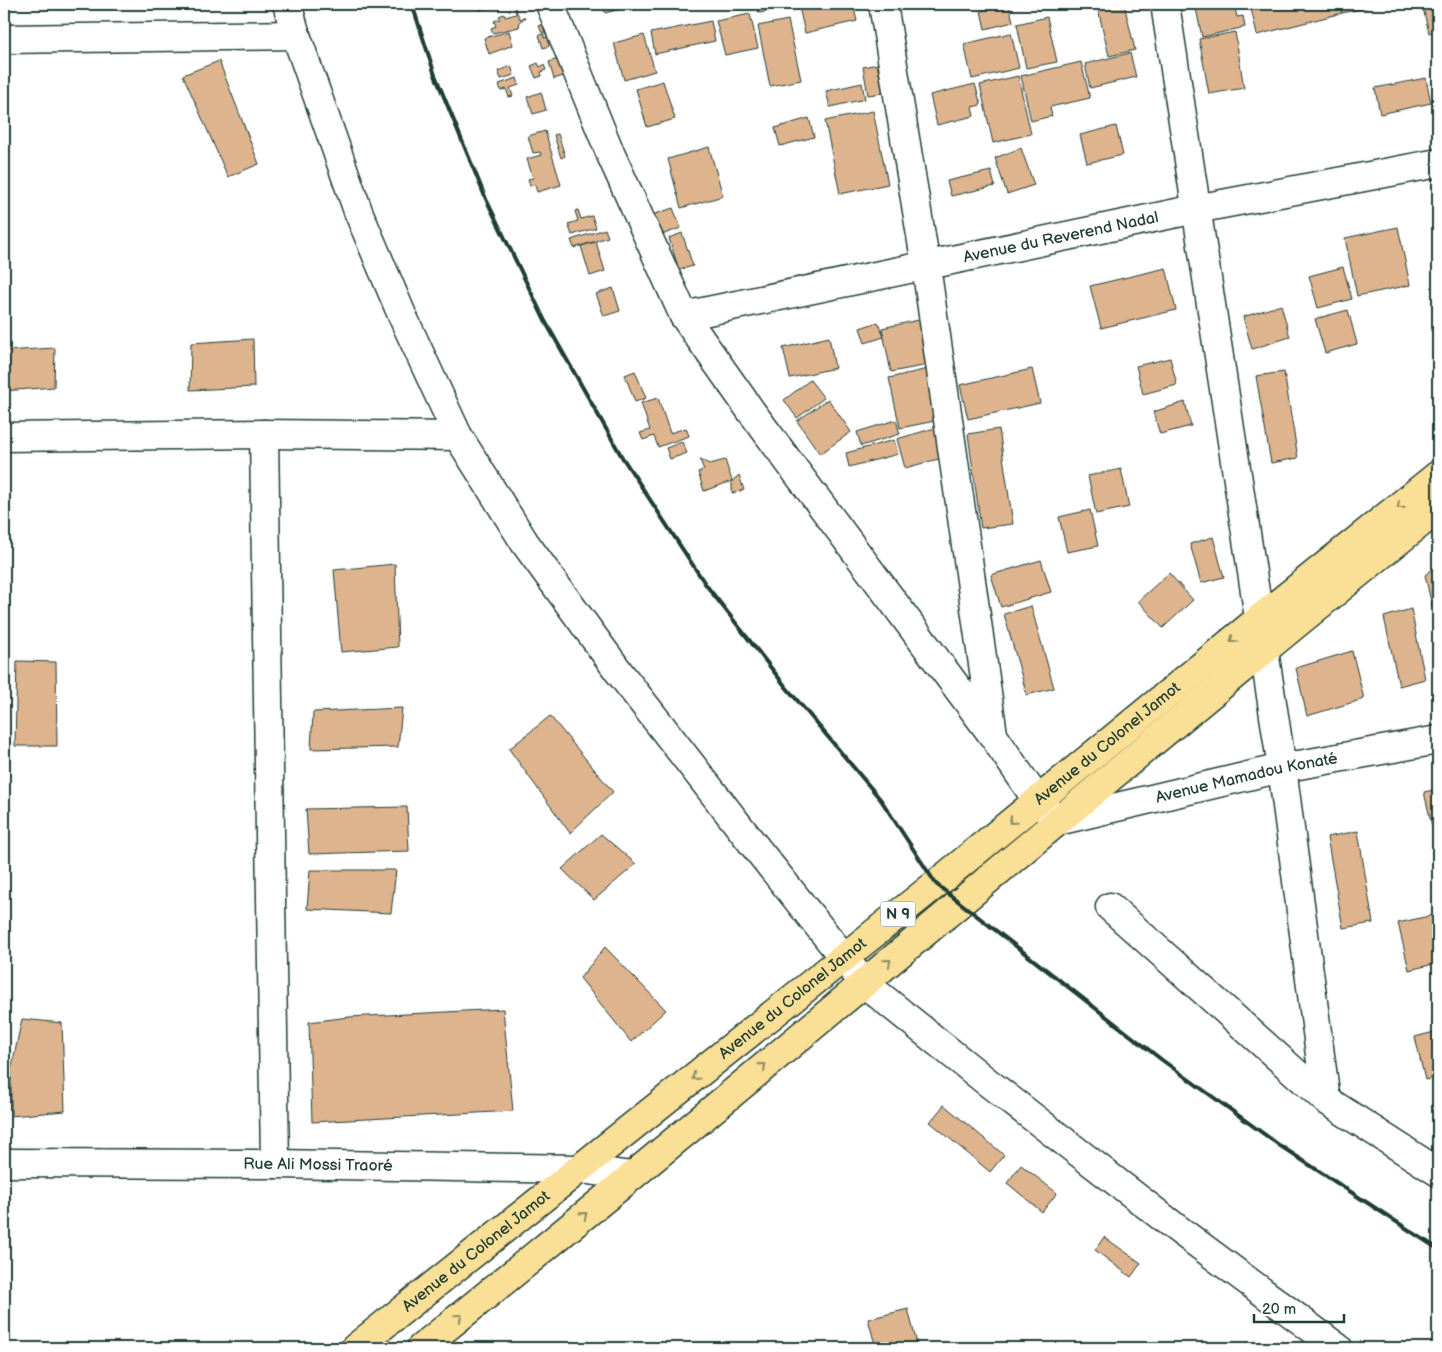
<svg xmlns="http://www.w3.org/2000/svg" width="1442" height="1352" viewBox="0 0 1442 1352" font-family="'Balsamiq Sans',sans-serif">
  <rect width="100%" height="100%" fill="#fff"/>
  <filter id="ink" filterUnits="userSpaceOnUse"><feTurbulence type="fractalNoise" baseFrequency=".02" numOctaves="2"/><feDisplacementMap in="SourceGraphic" scale="10" xChannelSelector="R" yChannelSelector="G"/><feConvolveMatrix kernelMatrix="1 2 1 2 8 2 1 2 1" color-interpolation-filters="sRGB"/></filter>
  <g filter="url(#ink)">
    <g fill="#deb48f" stroke="#1f3d34">
      <polygon points="478,4 485,4 486,8 480,10"/>
      <polygon points="603,4 641,4 605,13"/>
      <polygon points="757,4 783,4 784,8 759,13"/>
      <polygon points="812,4 853,4 857,21 805,33 799,7"/>
      <polygon points="1009,4 1013,22 985,29 981,11"/>
      <polygon points="1104,4 1124,4 1135,50 1109,56 1097,5"/>
      <polygon points="1195,4 1234,4 1237,17 1243,16 1245,27 1202,37"/>
      <polygon points="1250,4 1340,4 1342,13 1257,35"/>
      <polygon points="1340,4 1383,4 1342,13"/>
      <polygon points="1422,4 1438,4 1438,30 1429,33"/>
      <polygon points="515,8 520,19 525,17 525,19 520,21 519,27 493,33 491,28 496,26 494,21 500,19 499,16 504,14 505,17 516,14"/>
      <polygon points="750,14 758,48 725,55 716,21"/>
      <polygon points="1047,17 1057,62 1026,68 1017,24"/>
      <polygon points="788,20 801,80 770,86 758,26"/>
      <polygon points="711,21 715,41 655,54 651,33"/>
      <polygon points="544,24 547,31 542,33 539,26"/>
      <polygon points="509,31 513,45 489,54 484,38"/>
      <polygon points="1235,32 1244,88 1209,94 1199,39"/>
      <polygon points="1011,33 1019,68 972,79 964,44"/>
      <polygon points="544,34 544,38 551,36 552,40 548,41 549,46 543,48 539,35"/>
      <polygon points="644,35 655,71 624,80 614,43"/>
      <polygon points="1130,53 1136,77 1090,88 1085,64"/>
      <polygon points="558,59 563,76 554,79 549,62"/>
      <polygon points="219,61 259,164 228,177 183,75"/>
      <polygon points="1081,62 1090,98 1050,107 1052,116 1031,121 1021,76"/>
      <polygon points="538,63 540,67 544,65 546,70 541,72 542,76 536,78 531,66"/>
      <polygon points="877,64 883,93 868,95 863,67"/>
      <polygon points="511,66 514,75 501,79 498,71"/>
      <polygon points="1018,76 1031,134 993,143 980,85"/>
      <polygon points="517,78 519,85 510,88 513,96 509,97 506,89 501,91 499,84"/>
      <polygon points="1426,78 1431,103 1380,114 1375,88"/>
      <polygon points="663,81 675,119 647,127 636,89"/>
      <polygon points="862,83 865,99 830,107 826,91"/>
      <polygon points="975,84 981,105 972,107 974,116 937,125 930,95"/>
      <polygon points="541,92 546,110 533,114 527,97"/>
      <polygon points="873,111 888,184 840,194 825,121"/>
      <polygon points="809,118 814,137 780,146 775,128"/>
      <polygon points="1116,126 1123,155 1087,163 1080,135"/>
      <polygon points="545,131 561,185 537,192 535,185 530,186 528,179 533,178 527,159 541,155 540,152 533,153 528,136"/>
      <polygon points="558,134 565,156 561,158 554,135"/>
      <polygon points="709,147 723,196 681,208 668,159"/>
      <polygon points="1021,148 1034,185 1007,194 995,158"/>
      <polygon points="991,171 995,186 951,196 947,181"/>
      <polygon points="673,208 681,228 656,237 649,216"/>
      <polygon points="578,210 581,219 592,216 596,228 572,235 568,224 578,221 575,211"/>
      <polygon points="1398,227 1410,285 1357,296 1345,238"/>
      <polygon points="605,229 608,237 574,248 571,240"/>
      <polygon points="682,233 693,266 679,270 669,238"/>
      <polygon points="596,242 605,271 590,276 581,246"/>
      <polygon points="1343,267 1352,299 1318,308 1309,276"/>
      <polygon points="1166,268 1176,310 1101,328 1090,286"/>
      <polygon points="613,288 620,311 604,316 596,294"/>
      <polygon points="1281,305 1290,337 1252,349 1243,317"/>
      <polygon points="1348,310 1357,344 1325,353 1315,319"/>
      <polygon points="919,320 928,365 891,372 882,328"/>
      <polygon points="878,322 884,337 865,343 860,328"/>
      <polygon points="829,337 835,368 790,378 783,348"/>
      <polygon points="253,339 254,387 190,390 191,343"/>
      <polygon points="55,348 54,387 4,391 4,351"/>
      <polygon points="1170,358 1177,385 1143,394 1136,366"/>
      <polygon points="928,369 940,420 900,428 889,378"/>
      <polygon points="1032,369 1040,403 968,419 960,385"/>
      <polygon points="635,371 646,398 635,402 625,375"/>
      <polygon points="1284,372 1298,458 1271,463 1256,376"/>
      <polygon points="810,380 824,398 797,418 784,400"/>
      <polygon points="658,398 670,433 686,428 689,436 658,447 654,436 643,440 640,433 650,430 641,403"/>
      <polygon points="828,399 851,432 820,454 797,421"/>
      <polygon points="1185,402 1191,426 1160,434 1153,412"/>
      <polygon points="896,420 900,434 861,446 857,432"/>
      <polygon points="935,428 942,458 905,468 897,439"/>
      <polygon points="999,429 1013,524 981,528 968,434"/>
      <polygon points="894,440 898,454 849,467 846,453"/>
      <polygon points="682,442 687,453 670,459 666,448"/>
      <polygon points="700,460 710,464 725,460 732,481 704,491 698,472 704,470"/>
      <polygon points="1121,469 1129,507 1096,514 1088,476"/>
      <polygon points="739,475 744,490 732,493 732,481"/>
      <polygon points="1090,510 1098,546 1067,552 1059,517"/>
      <polygon points="1213,537 1224,577 1201,583 1190,544"/>
      <polygon points="1041,560 1051,592 1001,607 991,575"/>
      <polygon points="395,564 398,647 341,652 334,570"/>
      <polygon points="1438,564 1438,633 1425,575"/>
      <polygon points="1169,573 1193,600 1163,628 1138,601"/>
      <polygon points="1031,606 1054,688 1027,695 1004,614"/>
      <polygon points="1411,609 1425,679 1399,686 1384,617"/>
      <polygon points="1352,651 1364,699 1307,716 1296,668"/>
      <polygon points="17,661 56,662 57,746 15,746"/>
      <polygon points="402,708 398,747 311,749 313,712"/>
      <polygon points="550,716 613,792 570,833 509,749"/>
      <polygon points="1438,789 1438,834 1434,835 1424,792"/>
      <polygon points="407,807 409,851 309,854 306,809"/>
      <polygon points="1358,831 1373,923 1343,928 1327,837"/>
      <polygon points="601,834 636,864 594,900 562,869"/>
      <polygon points="310,870 396,870 391,913 307,909"/>
      <polygon points="1438,914 1438,963 1409,970 1398,923"/>
      <polygon points="605,947 666,1010 631,1042 580,978"/>
      <polygon points="503,1009 513,1111 312,1122 309,1022 349,1017"/>
      <polygon points="22,1019 62,1023 65,1111 11,1116 11,1070"/>
      <polygon points="1438,1031 1438,1077 1425,1080 1415,1037"/>
      <polygon points="944,1105 1004,1155 990,1172 930,1122"/>
      <polygon points="1021,1165 1057,1193 1042,1212 1007,1183"/>
      <polygon points="1104,1237 1141,1263 1131,1277 1095,1250"/>
      <polygon points="908,1309 918,1348 876,1348 868,1319"/>
    </g>
    <g fill="none" stroke-linecap="round" stroke-linejoin="round">
      <g stroke="#1f3d34" stroke-width="31">
        <g id="minor">
          <polyline points="287,4 296,35 358,211 402,315 458,436 525,543 619,672 753,844 864,983 986,1081 1175,1227 1338,1348"/>
          <path id="s1" d="M550 4 611 155 684 316 751 411 994 737 1037 800 1058 821 1282 768 1438 740"/>
          <polyline points="883,4 926,266 993,734"/>
          <polyline points="1165,4 1282,768 1326,1100"/>
          <polyline points="4,39 296,35"/>
          <path id="s2" d="M684 316 1196 209 1438 163"/>
          <polyline points="264,434 275,1164"/>
          <polyline points="4,437 264,434 458,436"/>
          <polyline points="1110,907 1326,1100 1438,1172"/>
          <path id="s3" d="M4 1163 275 1164 580 1169 632 1176"/>
        </g>
      </g>
      <g stroke="#1f3d34" stroke-width="31">
        <g id="major">
          <path id="s4" d="M355 1348 936 884 1259 619 1438 475"/>
          <path d="M421 1348C764 1073 1095 784 1438 509"/>
        </g>
      </g>
      <use href="#minor" stroke="#fff" stroke-width="28"/>
      <use href="#major" stroke="#fadf96" stroke-width="28"/>
      <polyline stroke="#1f3d34" stroke-width="4" points="412,4 435,75 486,199 545,321 622,457 706,585 786,687 881,800 936,884 1162,1060 1279,1145 1438,1249"/>
    </g>
    <defs><path id="oneway-chevron" d="M-2-3.5L2.5 0L-2 3.5" fill="none" stroke-width="1.6" stroke-linecap="round" stroke-linejoin="round" transform="scale(1.25)"/></defs>
    <g stroke="#8c8e65">
      <use href="#oneway-chevron" transform="translate(1400 506) rotate(141)"/>
      <use href="#oneway-chevron" transform="translate(1233 640) rotate(141)"/>
      <use href="#oneway-chevron" transform="translate(1012 821) rotate(140)"/>
      <use href="#oneway-chevron" transform="translate(888 962) rotate(-40)"/>
      <use href="#oneway-chevron" transform="translate(763 1066) rotate(-40)"/>
      <use href="#oneway-chevron" transform="translate(695 1077) rotate(141)"/>
      <use href="#oneway-chevron" transform="translate(584 1215) rotate(-39)"/>
      <use href="#oneway-chevron" transform="translate(459 1317) rotate(-39)"/>
    </g>
  </g>
  <g text-anchor="middle" dominant-baseline="central" stroke-width="4" stroke-linejoin="round" paint-order="stroke">
    <rect fill="#fff" stroke="#627771" stroke-width="1" x="880.5" y="901.5" width="35" height="25" rx="4"/>
    <g font-size="15" font-weight="bold" fill="#1f3d34">
      <text x="898" y="914">N 9</text>
    </g>
    <g font-size="16" fill="#1f3d34" stroke="#fff">
      <text stroke="none"><textPath href="#s2" startOffset="385">Avenue du Reverend Nadal</textPath></text>
      <text stroke="none"><textPath href="#s4" startOffset="965">Avenue du Colonel Jamot</textPath></text>
      <text stroke="none"><textPath href="#s1" startOffset="1162">Avenue Mamadou Konaté</textPath></text>
      <text stroke="none"><textPath href="#s4" startOffset="560">Avenue du Colonel Jamot</textPath></text>
      <text stroke="none"><textPath href="#s3" startOffset="314">Rue Ali Mossi Traoré</textPath></text>
      <text stroke="none"><textPath href="#s4" startOffset="155">Avenue du Colonel Jamot</textPath></text>
    </g>
  </g>
  <rect width="1442" height="1352" fill="none" stroke="#fff" stroke-width="20"/>
  <rect x="10" y="10" width="1422" height="1332" fill="none" stroke="#1f3d34" stroke-width="2" filter="url(#ink)"/>
  <path d="M1254 1314v8h90v-8" fill="none" stroke="#1f3d34" stroke-width="2.5"/>
  <text x="1262" y="1314" font-size="15" fill="#1f3d34" stroke="#ffffff" stroke-width="4" paint-order="stroke">20 m</text>
</svg>
